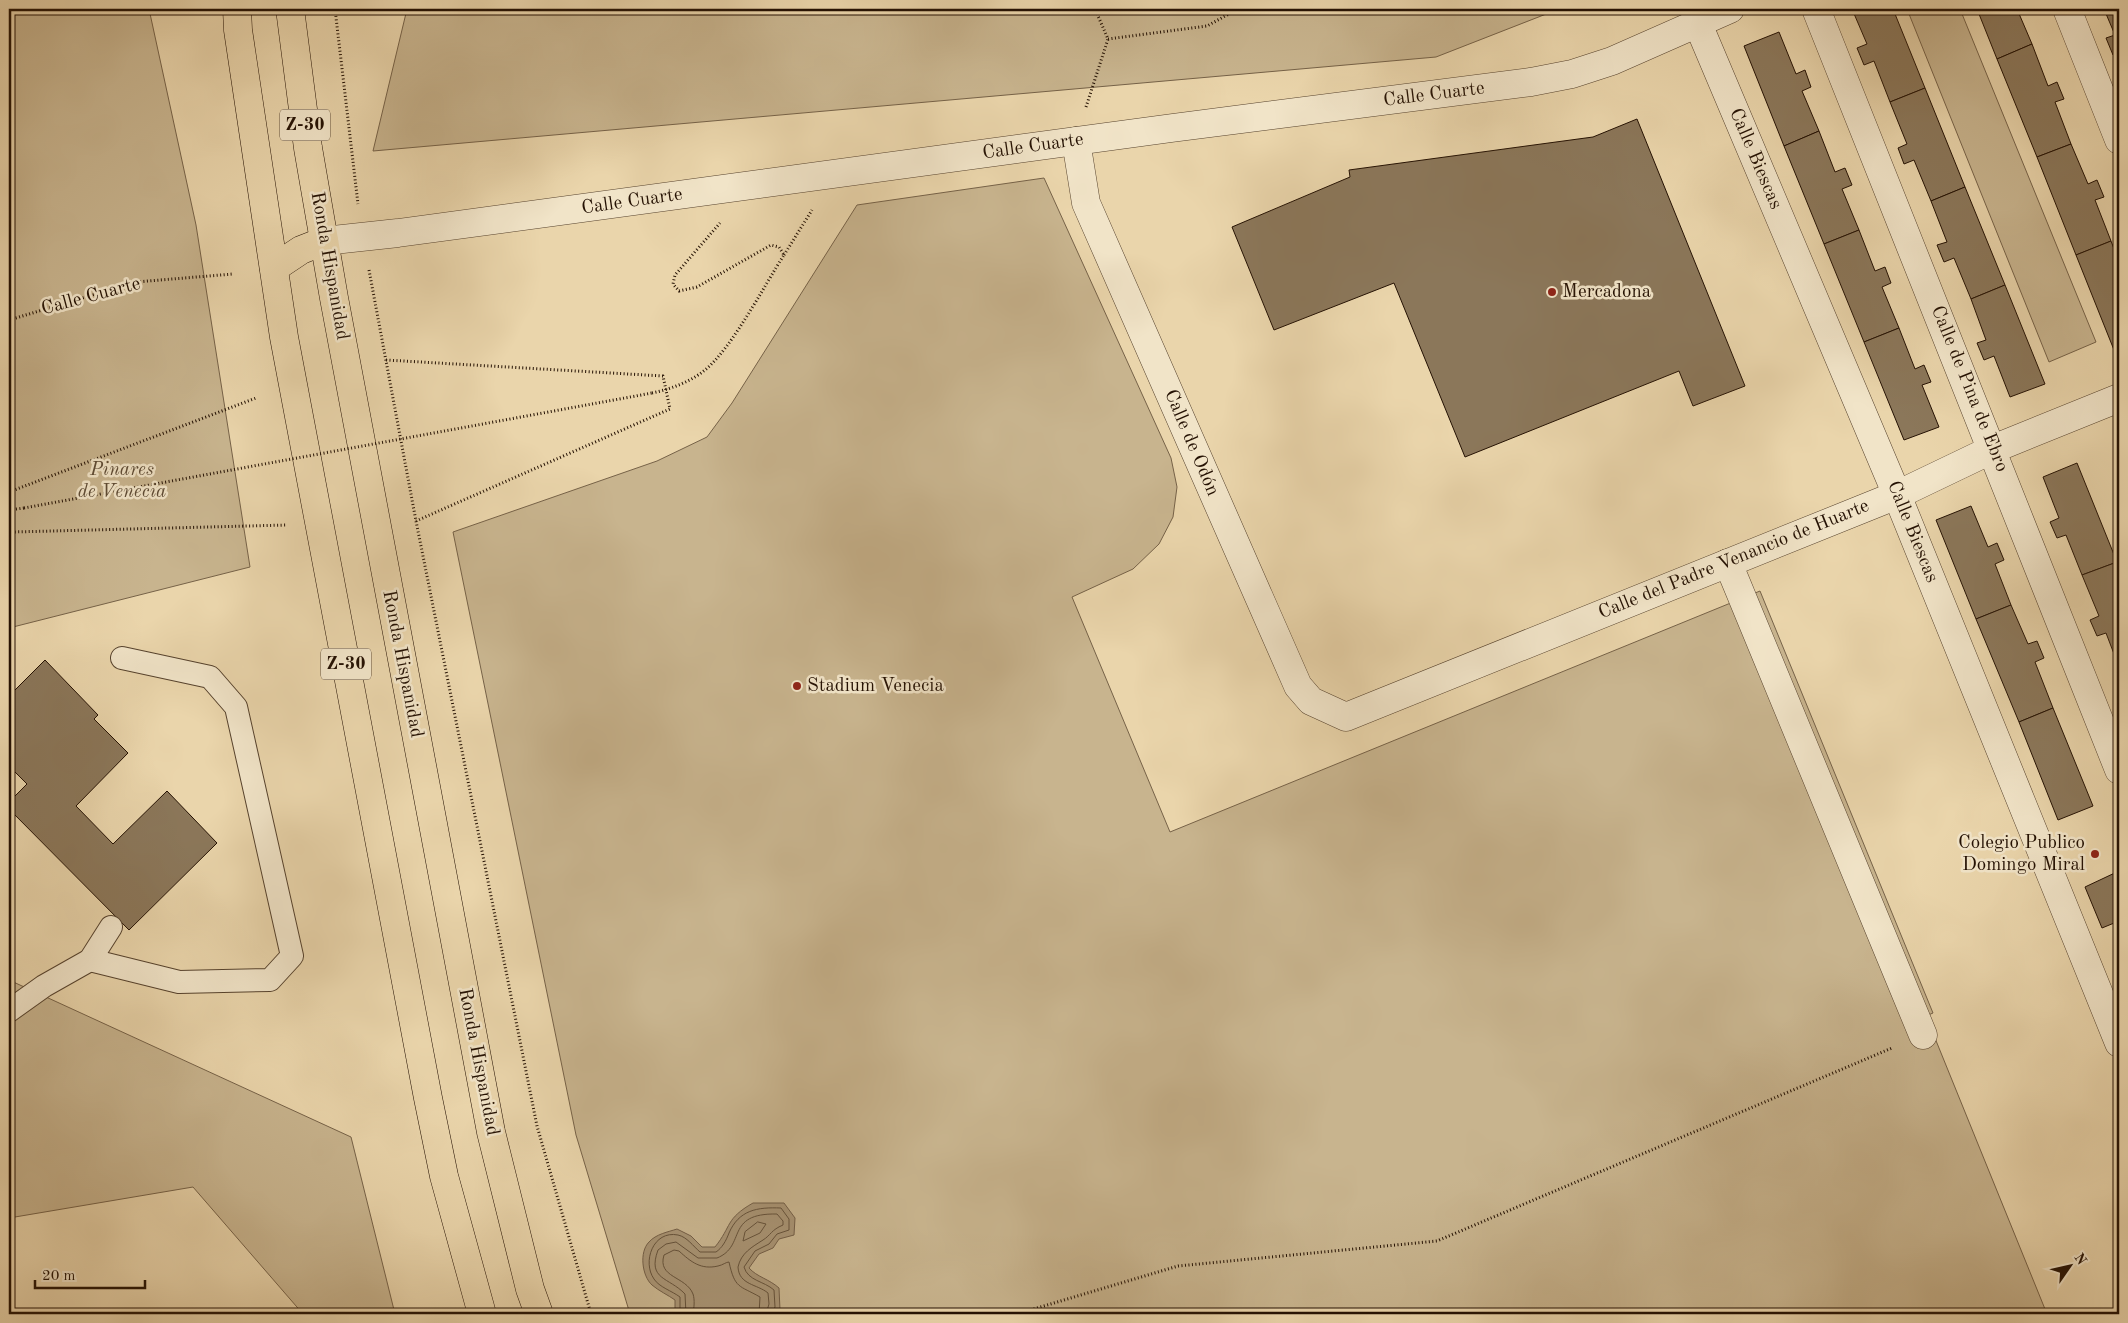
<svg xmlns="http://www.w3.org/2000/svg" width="2128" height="1323" viewBox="0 0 2128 1323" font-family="'Old Standard TT',serif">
  <rect width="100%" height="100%" fill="#ead5ab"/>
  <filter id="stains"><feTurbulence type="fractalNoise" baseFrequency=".004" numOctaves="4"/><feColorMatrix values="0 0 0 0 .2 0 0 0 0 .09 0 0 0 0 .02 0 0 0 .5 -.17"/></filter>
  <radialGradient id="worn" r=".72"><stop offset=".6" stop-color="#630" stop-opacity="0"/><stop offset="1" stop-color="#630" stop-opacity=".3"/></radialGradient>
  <g fill="#c8b48e" stroke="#766248">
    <polygon points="9,9 149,9 196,225 250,567 9,628"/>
    <polygon points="407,9 1559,9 1436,57 373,151"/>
    <polygon points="1907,9 1960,9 2096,342 2049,362"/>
    <polygon points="1044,178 1171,458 1177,487 1173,517 1159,544 1133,569 1072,597 1170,832 1760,591 1933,1013 1926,1016 2047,1314 630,1314 576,1135 453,532 657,461 707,437 732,403 857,205"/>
    <polygon points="9,980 351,1137 395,1314 303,1314 193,1187 9,1218"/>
  </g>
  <path fill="#a79272" stroke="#735e46" d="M753 1203H784L795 1218 794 1235 779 1239 773 1248 759 1254 749 1268C757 1277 769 1279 779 1288L780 1310 775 1314H675V1300C668 1295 659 1291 652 1285 642 1276 639 1252 649 1242 656 1234 668 1232 677 1229L691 1236 702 1247H715C732 1226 725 1219 753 1203Z"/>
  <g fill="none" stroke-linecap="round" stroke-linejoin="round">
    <g stroke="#66523a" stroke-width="1">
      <polygon points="758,1222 766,1224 760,1233 743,1241 745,1232"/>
      <path d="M680 1314V1297C672 1291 659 1287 654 1279 642 1262 653 1230 678 1235 687 1237 693 1246 700 1252H716C722 1248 726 1241 729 1233 739 1210 757 1207 781 1208L789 1219V1230L777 1234 769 1244 755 1251 744 1267C748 1281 764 1281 774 1290L775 1307 772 1314"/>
      <path d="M686 1314 685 1294C669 1277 647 1280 658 1250L666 1244 676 1242 698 1258H717C747 1246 724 1213 777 1214L783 1221V1225C771 1230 771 1235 763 1240 752 1247 741 1253 738 1267 739 1285 757 1284 768 1293L769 1304 766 1314"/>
      <path d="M693 1314C694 1308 695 1300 693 1294 686 1276 657 1278 664 1255L674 1250 679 1251C691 1262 701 1270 718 1266 723 1265 726 1262 729 1262 735 1289 739 1285 760 1297L759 1314"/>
    </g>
  </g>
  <g fill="#8b775a" stroke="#241103">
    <polygon points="1852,9 1893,9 1925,88 1890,102 1874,61 1864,65 1857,48 1867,44"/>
    <polygon points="1977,9 2017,9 2032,44 1997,59"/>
    <polygon points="2104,9 2119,9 2119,54 2113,55 2106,38 2115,35"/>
    <polygon points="1779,32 1796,74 1805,70 1811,87 1802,91 1819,131 1784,146 1744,46"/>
    <polygon points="2032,44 2048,86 2057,82 2064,99 2055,102 2071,144 2037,157 1997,59"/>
    <polygon points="1925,88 1965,187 1931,201 1914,160 1904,164 1898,148 1907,144 1890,102"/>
    <polygon points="1637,119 1745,386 1693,406 1679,371 1465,457 1394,283 1274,330 1232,227 1350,177 1349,170 1593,137"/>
    <polygon points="1819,131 1835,172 1845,168 1852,185 1842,189 1859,230 1824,244 1784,146"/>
    <polygon points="2071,144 2088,184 2097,180 2104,197 2095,200 2111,241 2076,255 2037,157"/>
    <polygon points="1965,187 2005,285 1971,299 1954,258 1944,262 1937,245 1947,242 1931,201"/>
    <polygon points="1859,230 1875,271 1885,267 1891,283 1882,287 1899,328 1864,342 1824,244"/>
    <polygon points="2111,241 2119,262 2119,354 2116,355 2076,255"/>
    <polygon points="2005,285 2045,384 2010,397 1994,356 1984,360 1977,343 1986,340 1971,299"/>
    <polygon points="1899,328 1915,369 1924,365 1931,382 1922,385 1939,427 1904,440 1864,342"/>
    <polygon points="2077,463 2117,562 2082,575 2066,535 2057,538 2050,522 2059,518 2043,477"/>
    <polygon points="1971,506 1988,547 1997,543 2004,560 1995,564 2011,605 1976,619 1936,520"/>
    <polygon points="2117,562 2119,566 2119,667 2106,633 2097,636 2090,620 2099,616 2082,575"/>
    <polygon points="2011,605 2028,644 2037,641 2044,658 2035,662 2053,708 2019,722 1976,619"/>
    <polygon points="45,660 98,715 94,719 128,753 76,806 113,844 167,791 217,843 129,930 9,809 9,802 27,784 9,766 9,696"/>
    <polygon points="2053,708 2093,806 2058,820 2019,722"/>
    <polygon points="2119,871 2119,921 2102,928 2085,887"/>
  </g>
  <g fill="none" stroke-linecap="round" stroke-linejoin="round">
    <g stroke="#56422d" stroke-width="24">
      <g id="lane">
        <polyline points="90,960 179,982 270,980 292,956 236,707 210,677 122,658"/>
        <polyline points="9,1011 44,986 90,960 111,927"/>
      </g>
    </g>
    <g stroke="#56422d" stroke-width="29">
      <g id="street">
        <polyline points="1816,9 2119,770"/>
        <polyline points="2067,9 2119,140"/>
        <polyline points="1698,24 1897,495 2119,1043"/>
        <polyline points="1076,141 1086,203 1298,686 1311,701 1346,717 1897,495 1993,449 2119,398"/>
        <polyline points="324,241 398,233 1172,128 1531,82 1572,74 1612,61 1730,9"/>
        <polyline points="1728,563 1923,1035"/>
      </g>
    </g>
    <g stroke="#241103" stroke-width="29">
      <g id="highway">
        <polyline points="237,9 238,30 284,337 428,1098 444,1176 482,1314"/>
        <polyline points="290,9 308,148 334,298 491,1132 530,1289 539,1314"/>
        <polyline points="274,268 301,250 324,241"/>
      </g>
    </g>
    <g stroke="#241103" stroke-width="3" stroke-dasharray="1 2.5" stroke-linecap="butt">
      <polyline points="335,9 358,204"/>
      <polyline points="1108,39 1207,26 1238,9"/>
      <polyline points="1086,107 1108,39 1095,9"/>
      <polyline points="784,255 812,210"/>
      <polyline points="369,270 416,521 537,1126 591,1314"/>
      <polyline points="9,320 136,282 233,274"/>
      <polyline points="386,360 663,376 670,409 416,521"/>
      <path d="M652 393C671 389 690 382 705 370 732 348 764 286 784 255L779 247 771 245 697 287 679 291 673 284 675 275 720 223"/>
      <polyline points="9,492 256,398"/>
      <polyline points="9,506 13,532 287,525"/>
      <polyline points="9,510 24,508"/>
      <polyline points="1017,1314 1178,1266 1437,1241 1892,1048"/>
    </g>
    <use href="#lane" stroke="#f1e4c8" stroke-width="22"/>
    <use href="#street" stroke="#f1e4c8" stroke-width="28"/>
    <use href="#highway" stroke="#ead5ab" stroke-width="28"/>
    <polyline stroke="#241103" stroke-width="3" stroke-dasharray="1 2.5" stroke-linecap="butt" points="24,508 652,393"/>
  </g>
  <g fill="#8f2418" stroke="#f1e4c8" stroke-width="2">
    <circle cx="1552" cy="292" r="5"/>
    <circle cx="797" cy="686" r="5"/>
    <circle cx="2095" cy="854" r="5"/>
  </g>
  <g text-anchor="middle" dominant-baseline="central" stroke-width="5" stroke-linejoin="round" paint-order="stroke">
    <g fill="#f1e4c8" stroke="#62503e" stroke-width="1">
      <rect x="280" y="109.5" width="50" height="31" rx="4"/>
      <rect x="321" y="648.5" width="50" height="31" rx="4"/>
    </g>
    <g font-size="18" font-weight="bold" fill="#241103">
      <text x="305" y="125">Z-30</text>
      <text x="346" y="664">Z-30</text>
    </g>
    <g font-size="19" fill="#241103" stroke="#f1e4c8">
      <text transform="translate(1434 95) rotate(-7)">Calle Cuarte</text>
      <text transform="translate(1033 147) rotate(-8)">Calle Cuarte</text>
      <text transform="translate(1755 159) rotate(67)">Calle Biescas</text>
      <text transform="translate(632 202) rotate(-8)">Calle Cuarte</text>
      <text transform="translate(329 266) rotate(80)">Ronda Hispanidad</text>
      <text transform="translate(91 297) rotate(-15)">Calle Cuarte</text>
      <text transform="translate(1969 389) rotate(68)">Calle de Pina de Ebro</text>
      <text transform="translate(1191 443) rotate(67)">Calle de Odón</text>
      <text transform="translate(1912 532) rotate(68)">Calle Biescas</text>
      <text transform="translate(1734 560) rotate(-22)">Calle del Padre Venancio de Huarte</text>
      <text transform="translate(402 664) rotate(79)">Ronda Hispanidad</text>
      <text transform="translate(478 1062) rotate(79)">Ronda Hispanidad</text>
    </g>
    <g font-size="19" fill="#241103" stroke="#f1e4c8" text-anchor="start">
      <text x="1562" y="292">Mercadona</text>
      <text x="807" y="686">Stadium Venecia</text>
      <text x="2085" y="843" text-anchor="end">Colegio Publico<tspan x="2085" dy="22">Domingo Miral</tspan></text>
    </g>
    <g font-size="19" font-style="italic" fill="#5d4a34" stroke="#f1e4c8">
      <text x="122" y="470">Pinares<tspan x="122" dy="22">de Venecia</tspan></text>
    </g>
  </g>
  <rect width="2128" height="1323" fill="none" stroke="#ead5ab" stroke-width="30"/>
  <rect x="10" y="10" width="2108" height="1303" fill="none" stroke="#241103" stroke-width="2.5"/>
  <rect x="15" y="15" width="2098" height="1293" fill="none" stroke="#241103"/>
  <g transform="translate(2070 1266) rotate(56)" stroke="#f1e4c8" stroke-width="4" paint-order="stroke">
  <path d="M0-4L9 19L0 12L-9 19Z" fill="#241103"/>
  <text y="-8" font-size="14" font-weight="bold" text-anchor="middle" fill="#241103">N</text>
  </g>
  <path d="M35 1280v8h110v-8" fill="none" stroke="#241103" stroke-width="2.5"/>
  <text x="42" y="1280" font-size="15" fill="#241103" stroke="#f1e4c8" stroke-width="4" paint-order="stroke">20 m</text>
  <rect width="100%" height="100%" filter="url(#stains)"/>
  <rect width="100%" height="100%" fill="url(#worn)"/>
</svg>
